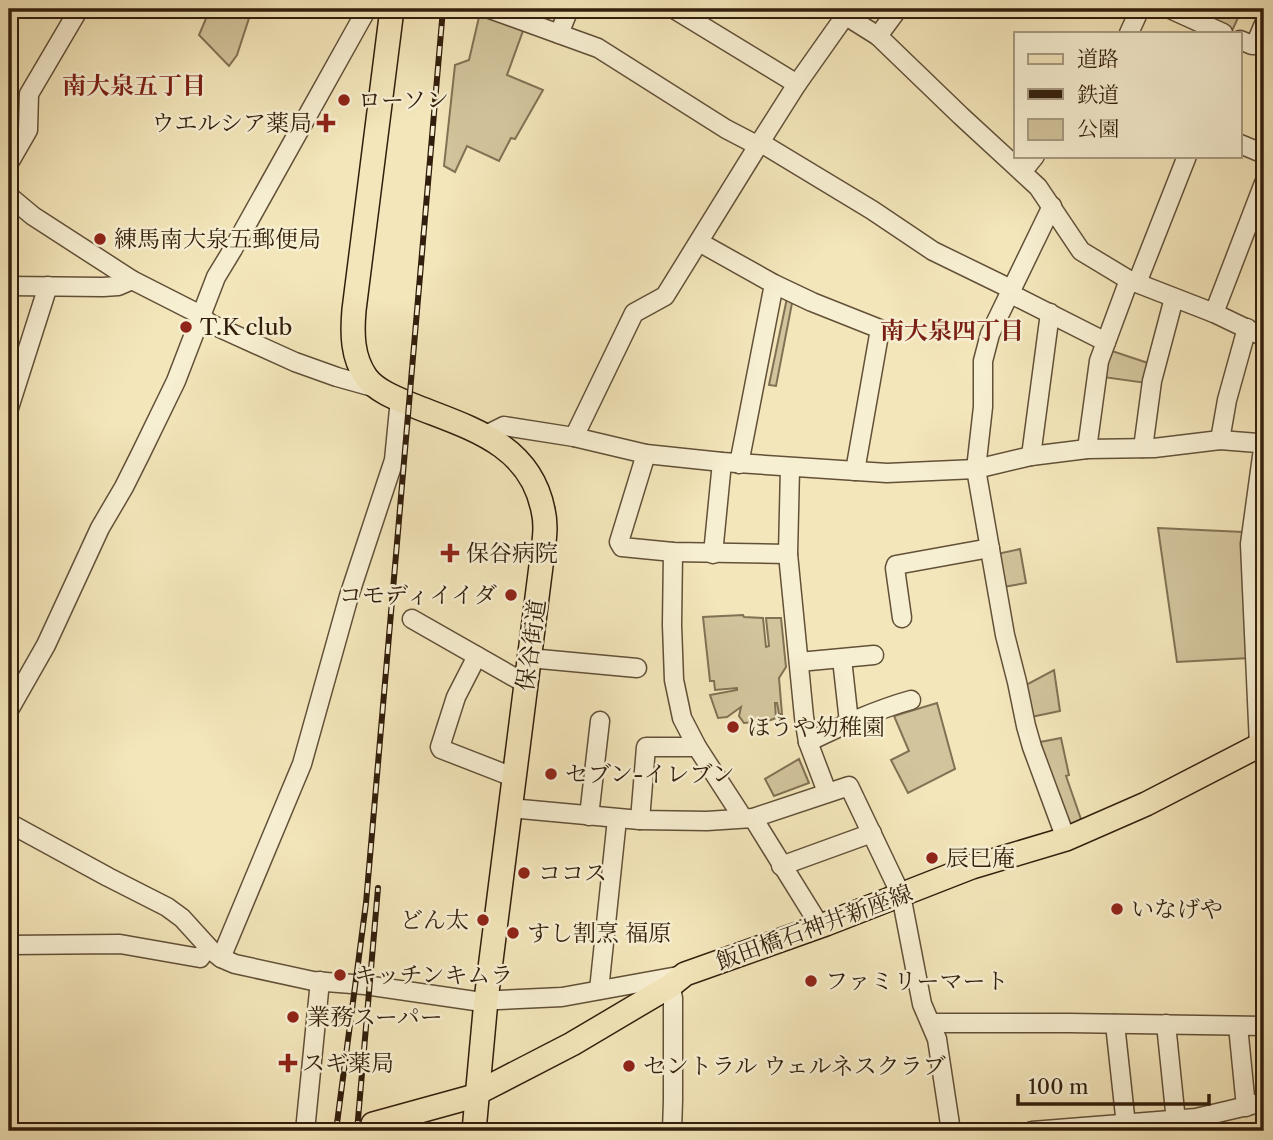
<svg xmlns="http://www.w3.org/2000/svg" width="1273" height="1140" viewBox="0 0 1273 1140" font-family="'Libre Caslon Text','Noto Serif JP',serif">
  <rect width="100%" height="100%" fill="#f3e6ba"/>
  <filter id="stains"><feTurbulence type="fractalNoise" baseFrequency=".00286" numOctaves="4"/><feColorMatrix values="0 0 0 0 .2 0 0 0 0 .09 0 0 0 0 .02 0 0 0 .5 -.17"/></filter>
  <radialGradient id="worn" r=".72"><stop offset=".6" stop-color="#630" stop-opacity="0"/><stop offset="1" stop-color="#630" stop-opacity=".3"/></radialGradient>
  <g fill="#d2c49c" stroke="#827154" stroke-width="2">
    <polygon points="210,9 252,9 237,55 229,66 199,35"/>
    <polygon points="1209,9 1242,9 1231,33 1205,18"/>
    <polygon points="485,14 524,28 507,75 543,90 515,139 511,138 499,161 467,146 455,172 444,166 455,65 469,60 479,17"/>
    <polygon points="787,298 793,298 776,386 769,385"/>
    <polygon points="1109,350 1151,364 1146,383 1103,377"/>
    <polygon points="1158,528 1243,532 1249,658 1177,662"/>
    <polygon points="1020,549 1026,583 1003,587 997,554"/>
    <polygon points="743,615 744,617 763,618 766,647 769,646 766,618 781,618 786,667 779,678 782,714 779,714 777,703 775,703 776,718 768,721 744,723 739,716 741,707 727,717 718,718 710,695 737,690 737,688 715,690 714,681 710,681 703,617"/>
    <polygon points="1054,670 1060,711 1031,717 1024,686"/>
    <polygon points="937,703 955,769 908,793 891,760 909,751 894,716"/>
    <polygon points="1061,738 1069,775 1066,776 1082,822 1068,830 1035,743"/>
    <polygon points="799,759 809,783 774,796 765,779"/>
  </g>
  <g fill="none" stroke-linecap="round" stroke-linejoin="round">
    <g stroke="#625038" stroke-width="21">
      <g id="minor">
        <polyline points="490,9 598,48 726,129 751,142 766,146 872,210 933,251 1011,289"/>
        <polyline points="674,9 797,84"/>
        <polyline points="835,9 878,36 961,116 1038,187 1081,251 1129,280 1214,313 1264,337"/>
        <polyline points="1170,9 1223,33"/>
        <polyline points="1129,33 1140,9"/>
        <polyline points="559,34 569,9"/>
        <polyline points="878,36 898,9"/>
        <polyline points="1240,40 1252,45 1255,45 1264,24"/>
        <polyline points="1240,144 1264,154"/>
        <polyline points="9,163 28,130 29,94 79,9"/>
        <polyline points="1022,172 1035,156"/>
        <polyline points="9,196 33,216 132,280 193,311 211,324 295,362 337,377 380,389"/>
        <polyline points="1052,206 990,334 983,361 983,407 976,469 1005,635 1017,682 1026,726 1032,747 1066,839"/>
        <polyline points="699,242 774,284 812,302 880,329 855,471"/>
        <polyline points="1137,283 1187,156"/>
        <polyline points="9,286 103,287 118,286 132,280"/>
        <polyline points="1009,293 1106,342"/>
        <polyline points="1214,313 1264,183"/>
        <polyline points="9,408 48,286"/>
        <polyline points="486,435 504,426 574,437 646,454 722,462 887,473 976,469 1031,456 1087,449 1154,448 1220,440 1258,443 1262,445 1263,449 1250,544 1259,745"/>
        <polyline points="574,437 634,313 665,296 759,144 797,84 845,16"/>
        <polyline points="1220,440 1227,400 1247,328"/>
        <polyline points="1143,448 1152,381 1174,298"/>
        <polyline points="1087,449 1099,361 1129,280"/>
        <polyline points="646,454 619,542 622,547 673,552 788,554"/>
        <polyline points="1031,456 1050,313"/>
        <polyline points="739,464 774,284"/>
        <polyline points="790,468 788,554 804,717 808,742 827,792"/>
        <polyline points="673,552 672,625 674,680 682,718 697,747 743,818"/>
        <polyline points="713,554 722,462"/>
        <polyline points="902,618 895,568 896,565 990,548"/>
        <polyline points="412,619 526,684"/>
        <polyline points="477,656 456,697 440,747 441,749 513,777"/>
        <polyline points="529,658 637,668"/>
        <polyline points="842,659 849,722"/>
        <polyline points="799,662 874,655"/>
        <polyline points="9,710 46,645 100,528 124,487 141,453 176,381 216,277 233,249 367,9"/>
        <path d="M808 742C841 726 875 710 911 700"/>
        <polyline points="510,808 640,820 707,821 753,818 849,786 901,895 922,1004 937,1039 951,1131"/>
        <polyline points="589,816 600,721"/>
        <polyline points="753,818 820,926"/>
        <polyline points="640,820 646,747 697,747"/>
        <polyline points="9,823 108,877 167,907 182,918 212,951 221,958 235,964 313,981 365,985 475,1001 562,997 678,976"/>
        <polyline points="781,866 872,833"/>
        <polyline points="9,945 120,944 200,958 208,947"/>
        <polyline points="221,958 302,764 349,596 394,460 400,399"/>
        <polyline points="669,979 673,998 673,1100 672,1131"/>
        <polyline points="599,990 617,819"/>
        <polyline points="932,1023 1069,1023 1264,1026"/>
        <polyline points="1115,1024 1126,1125"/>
        <polyline points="1166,1024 1176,1121"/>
        <polyline points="1238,1026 1246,1107"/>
        <polyline points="305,1131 320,981"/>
        <polyline points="1032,1131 1196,1118 1264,1102"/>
      </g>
    </g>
    <g stroke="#321e0c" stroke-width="26">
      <g id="major">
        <path d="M392 9 354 310C352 333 352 357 366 377 377 392 400 400 417 407 470 428 530 444 543 510 547 526 544 542 542 558L486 1000 474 1131"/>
        <polyline points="373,1124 471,1097 479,1092 572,1044 670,986 685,974 826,924 972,867 1066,839 1146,804 1264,743"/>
      </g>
    </g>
    <use href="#minor" stroke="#f7efd2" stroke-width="18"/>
    <use href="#major" stroke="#f3e6ba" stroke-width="23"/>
    <g stroke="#321e0c" stroke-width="6">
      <g id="rail">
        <polyline points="336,1131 366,903 443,9"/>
        <polyline points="357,1131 378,888"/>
      </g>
    </g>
    <use href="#rail" stroke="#f7efd2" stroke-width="3.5" stroke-dasharray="10" stroke-linecap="butt"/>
  </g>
  <g fill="#8f2418" stroke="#f7efd2" stroke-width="2.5">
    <circle cx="344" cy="100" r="7"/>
    <path d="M322.5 112.5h7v7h7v7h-7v7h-7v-7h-7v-7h7z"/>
    <circle cx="100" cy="239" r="7"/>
    <circle cx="186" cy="327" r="7"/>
    <path d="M446.5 542.5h7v7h7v7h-7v7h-7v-7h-7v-7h7z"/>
    <circle cx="511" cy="595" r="7"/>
    <circle cx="733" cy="727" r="7"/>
    <circle cx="551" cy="774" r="7"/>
    <circle cx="932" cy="858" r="7"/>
    <circle cx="524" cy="873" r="7"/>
    <circle cx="1117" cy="909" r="7"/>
    <circle cx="483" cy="920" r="7"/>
    <circle cx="513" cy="933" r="7"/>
    <circle cx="340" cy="975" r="7"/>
    <circle cx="811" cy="981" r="7"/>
    <circle cx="293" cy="1017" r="7"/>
    <path d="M284.5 1052.5h7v7h7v7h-7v7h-7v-7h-7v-7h7z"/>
    <circle cx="629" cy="1066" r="7"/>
  </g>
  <g text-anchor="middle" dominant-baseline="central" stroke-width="5" stroke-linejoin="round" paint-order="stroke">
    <g font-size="23" fill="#321e0c" stroke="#f7efd2" text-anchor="start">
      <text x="358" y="100">ローソン</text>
      <text x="312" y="123" text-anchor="end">ウエルシア薬局</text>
      <text x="114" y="239">練馬南大泉五郵便局</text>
      <text x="200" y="327">T.K club</text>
      <text x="466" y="553">保谷病院</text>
      <text x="497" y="595" text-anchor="end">コモディイイダ</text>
      <text x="747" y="727">ほうや幼稚園</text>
      <text x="565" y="774">セブン-イレブン</text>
      <text x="946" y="858">辰巳庵</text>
      <text x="538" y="873">ココス</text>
      <text x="1131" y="909">いなげや</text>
      <text x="469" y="920" text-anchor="end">どん太</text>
      <text x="527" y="933">すし割烹 福原</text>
      <text x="354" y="975">キッチンキムラ</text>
      <text x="825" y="981">ファミリーマート</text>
      <text x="307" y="1017">業務スーパー</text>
      <text x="302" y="1063">スギ薬局</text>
      <text x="643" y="1066">セントラル ウェルネスクラブ</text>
    </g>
    <g font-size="23" fill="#321e0c" stroke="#f7efd2">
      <text transform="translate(531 645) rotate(-82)">保谷街道</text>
      <text transform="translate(814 927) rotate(-20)">飯田橋石神井新座線</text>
    </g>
    <g font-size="24" font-weight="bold" fill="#7a1f14" stroke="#f7efd2">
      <text x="134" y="85">南大泉五丁目</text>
      <text x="952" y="330">南大泉四丁目</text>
    </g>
  </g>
  <rect width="1273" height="1140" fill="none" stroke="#f3e6ba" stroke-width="35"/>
  <rect x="10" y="10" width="1252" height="1119" fill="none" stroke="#321e0c" stroke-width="3.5"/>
  <rect x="18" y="18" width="1238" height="1105" fill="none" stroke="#321e0c" stroke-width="2"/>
  <rect x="1014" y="32" width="228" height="126" fill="#f7efd2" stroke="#a89b83" stroke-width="2"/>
  <rect x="1028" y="54" width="35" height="10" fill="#f3e6ba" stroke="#a89b83" stroke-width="2"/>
  <text x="1077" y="66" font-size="21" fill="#321e0c">道路</text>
  <rect x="1028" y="89" width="35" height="10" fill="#321e0c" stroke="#a89b83" stroke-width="2"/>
  <text x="1077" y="102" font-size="21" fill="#321e0c">鉄道</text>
  <rect x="1028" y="119" width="35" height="21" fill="#d2c49c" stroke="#a89b83" stroke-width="2"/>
  <text x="1077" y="136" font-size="21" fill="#321e0c">公園</text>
  <path d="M1018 1094v10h191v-10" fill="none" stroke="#321e0c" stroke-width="3.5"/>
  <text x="1028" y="1094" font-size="21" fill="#321e0c" stroke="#f7efd2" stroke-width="5" paint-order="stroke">100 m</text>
  <rect width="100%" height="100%" filter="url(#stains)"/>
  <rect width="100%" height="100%" fill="url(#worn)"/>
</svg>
